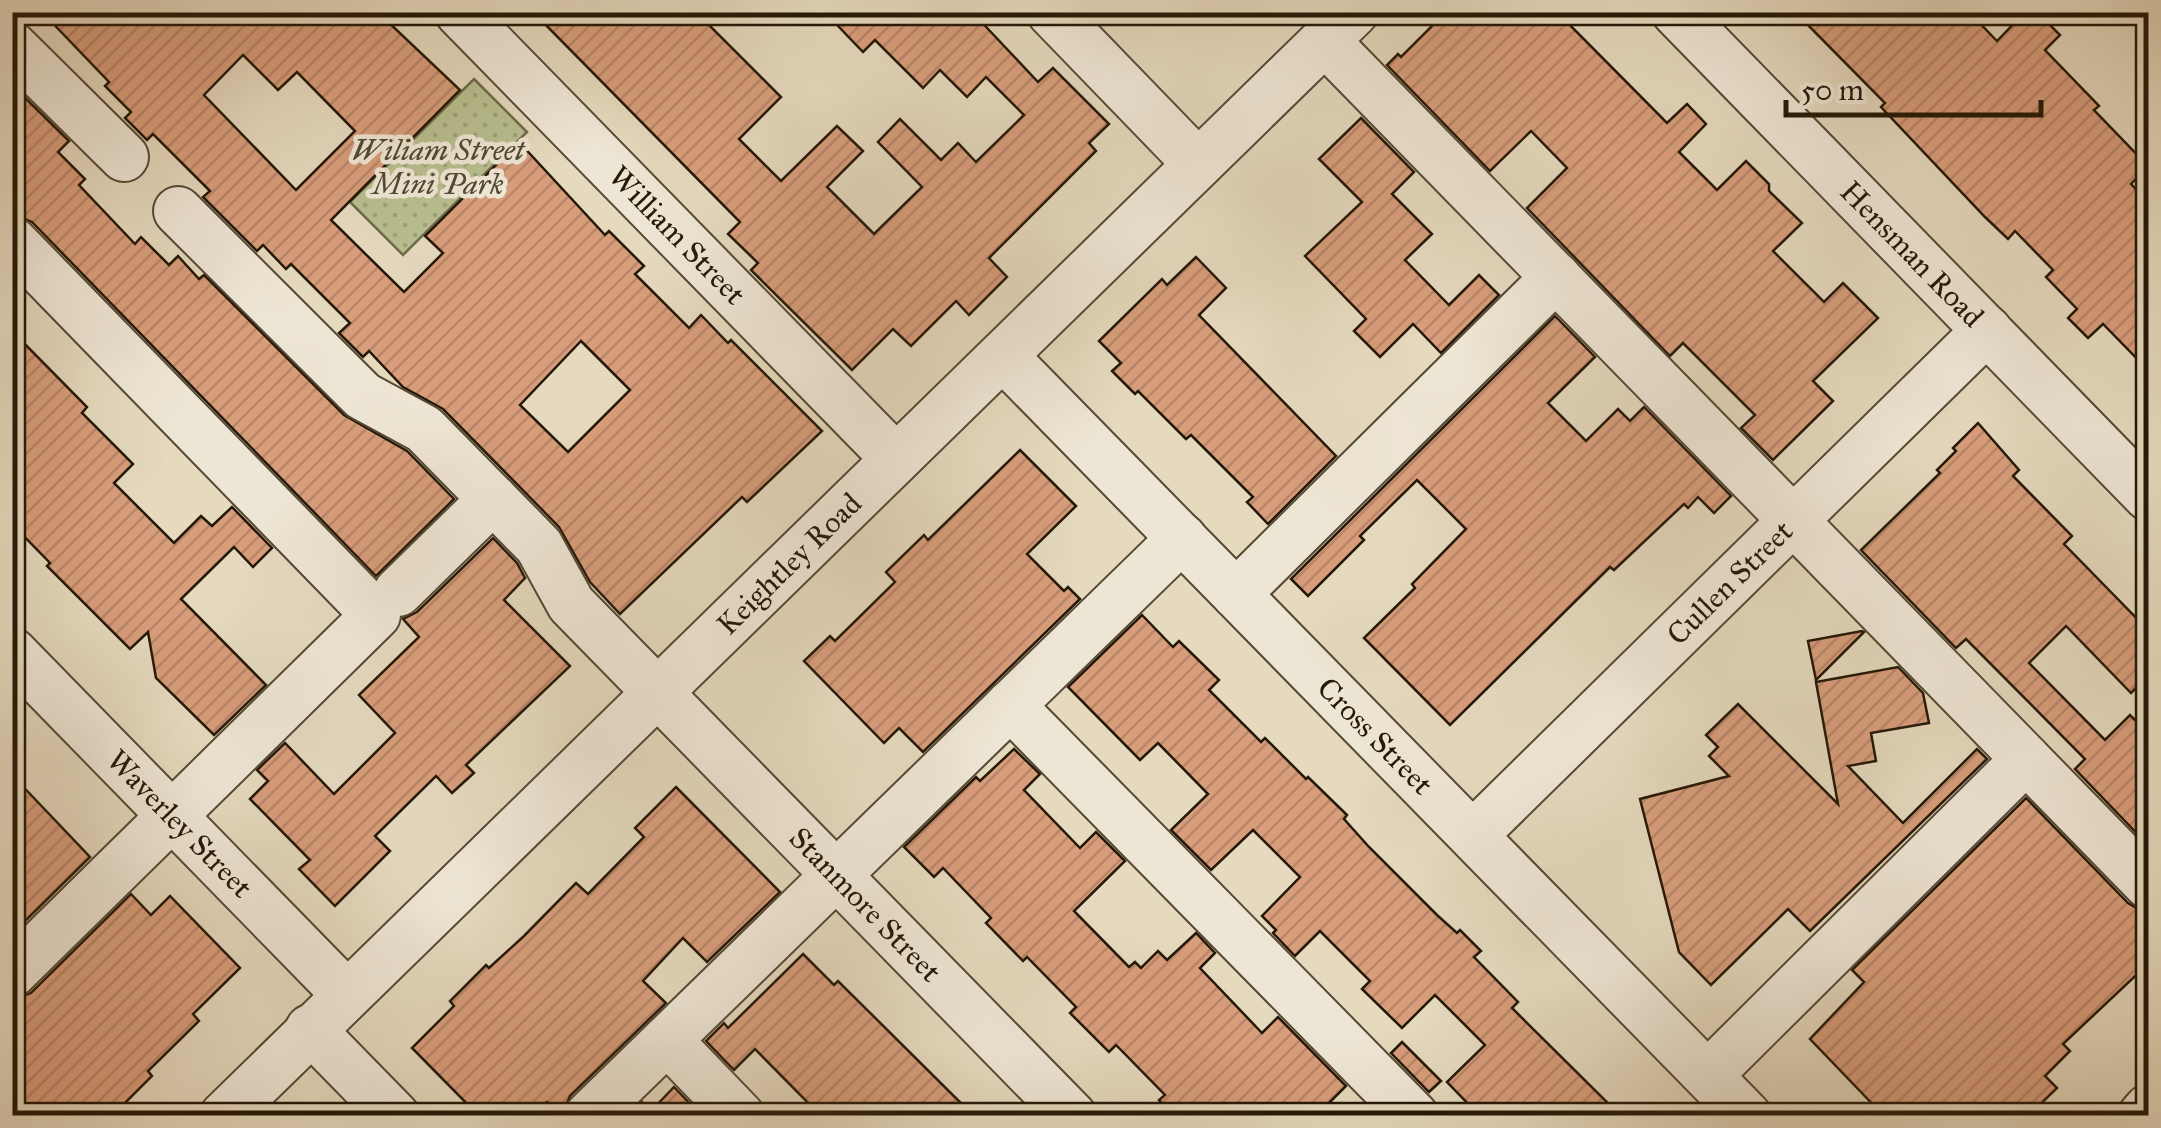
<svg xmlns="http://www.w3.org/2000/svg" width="2161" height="1128" viewBox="0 0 2161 1128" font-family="'IM FELL Great Primer',serif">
  <defs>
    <pattern id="grass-dots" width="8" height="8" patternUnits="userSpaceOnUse" patternTransform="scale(2.5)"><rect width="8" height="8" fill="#b8be8f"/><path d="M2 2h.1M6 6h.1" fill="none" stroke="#9ea37a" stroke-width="1.8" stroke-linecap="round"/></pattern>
    <pattern id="building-hatch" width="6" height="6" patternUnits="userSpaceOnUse" patternTransform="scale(2.5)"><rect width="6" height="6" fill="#d89d7b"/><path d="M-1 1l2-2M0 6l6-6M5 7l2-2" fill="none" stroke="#b98669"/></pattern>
  </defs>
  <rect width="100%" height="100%" fill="#e5d9be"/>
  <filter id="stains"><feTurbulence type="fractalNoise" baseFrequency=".002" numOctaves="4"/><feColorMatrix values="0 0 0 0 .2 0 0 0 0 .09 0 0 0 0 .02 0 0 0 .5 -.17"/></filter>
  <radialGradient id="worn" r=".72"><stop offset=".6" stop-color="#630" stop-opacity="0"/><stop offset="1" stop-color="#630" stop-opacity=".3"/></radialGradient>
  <polygon fill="url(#grass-dots)" stroke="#6e6b4b" stroke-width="2.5" points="474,79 527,132 403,255 350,202"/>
  <g fill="url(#building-hatch)" stroke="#241807" stroke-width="2.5" fill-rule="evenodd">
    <path d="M42 12H386V20L460 90 331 220 404 292 443 253 425 236 519 142 605 235 609 231 644 266 635 274 689 328 701 315 728 343 731 340 822 431 747 502 742 497 620 614 590 582 559 527 443 409 403 387 369 351 363 357 339 333 350 323 291 264 286 269 263 245 257 251 203 197 210 191 153 134 147 140 125 118 131 112 105 86 109 82ZM243 55 278 90 297 72 355 131 296 190 204 95ZM581 341 630 390 568 452 520 405Z"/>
    <polygon points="533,12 696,12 781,97 739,139 781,181 837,126 863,151 827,187 874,234 922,187 878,142 900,119 941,160 958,143 976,162 1024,115 986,77 967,97 940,70 923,88 875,40 863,52 838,26 848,12 972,12 1038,82 1053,68 1109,124 1089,143 1096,151 989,258 1007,277 969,315 956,301 911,346 893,329 852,370 751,270 758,263 728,234 740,222"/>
    <polygon points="1446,12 1557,12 1667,123 1687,104 1706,124 1679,152 1717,190 1746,161 1769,184 1769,191 1802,223 1773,251 1824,302 1843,283 1878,318 1813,381 1833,401 1773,460 1741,428 1755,415 1683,343 1670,356 1527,208 1567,168 1531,131 1490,171 1387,65 1398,54 1401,57"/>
    <polygon points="1795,12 1969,12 1997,41 2025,12 2037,12 2060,35 2045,50 2099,106 2094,110 2148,166 2131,184 2148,202 2148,370 2103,324 2088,338 2068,318 2077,309 2046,277 2053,270 2015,231 2008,239 1985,217 1881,107 1885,103"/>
    <polygon points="12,85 69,141 58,152 85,179 79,185 135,244 141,237 169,265 178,256 199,279 204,275 344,415 407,451 454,499 376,576 32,222 12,214"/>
    <polygon points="1361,118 1414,172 1392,194 1432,234 1405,260 1449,305 1479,275 1499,295 1441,353 1413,324 1380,357 1354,331 1366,319 1305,256 1362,202 1319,159"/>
    <polygon points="1196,257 1226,288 1199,315 1336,456 1268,524 1247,502 1253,497 1191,435 1186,439 1138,391 1135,394 1112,371 1121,363 1099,341 1162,279 1167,285"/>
    <polygon points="1555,316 1595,357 1548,403 1586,441 1618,409 1630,421 1644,407 1731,496 1714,513 1698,497 1688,508 1684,504 1614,570 1610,567 1450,725 1364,638 1415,588 1412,584 1466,529 1417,480 1360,536 1364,540 1308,596 1291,579"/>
    <polygon points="12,331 87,407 82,413 133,464 114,483 174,543 201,516 212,526 232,507 272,548 253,567 234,547 181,599 266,685 214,735 156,678 148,632 130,649 47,566 50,563 12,524"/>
    <polygon points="1978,423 2019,470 2013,476 2072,536 2064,544 2148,630 2148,676 2131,693 2066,626 2029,663 2105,740 2130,715 2148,733 2148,845 2075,769 2085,759 1966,639 1956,648 1861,550 1940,473 1937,470 1956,451 1953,448"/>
    <polygon points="1020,450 1076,506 1027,554 1064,591 1068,587 1080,599 923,752 899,728 884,743 804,661 830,636 835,641 895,582 886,572 924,535 928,540"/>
    <polygon points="493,538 517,563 525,578 504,600 570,666 466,765 474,773 452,793 436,776 375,836 390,851 335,906 299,869 310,860 250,799 268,781 257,770 285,743 334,794 395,733 359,695 419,637 403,619 417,612"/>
    <polygon points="1142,615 1173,647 1179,641 1219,680 1209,690 1261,742 1265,738 1306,779 1308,777 1347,815 1344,819 1369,847 1437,915 1457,933 1460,930 1481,951 1474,957 1518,1002 1512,1008 1621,1116 1480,1116 1447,1082 1485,1045 1435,995 1402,1028 1362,989 1370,981 1320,931 1295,956 1273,933 1276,930 1262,916 1300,877 1253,830 1211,870 1171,830 1208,794 1158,743 1140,760 1068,687"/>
    <polygon points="1862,631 1864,632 1816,680 1808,641"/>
    <polygon points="1898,667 1923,693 1929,723 1871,733 1876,761 1848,766 1903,823 1977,749 1987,759 1810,931 1788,909 1711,985 1679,952 1640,799 1729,776 1709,756 1718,747 1706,735 1738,704 1838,804 1816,682"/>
    <polygon points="1014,749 1040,774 1024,790 1080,848 1096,832 1125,861 1074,911 1129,967 1135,962 1141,968 1158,951 1167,960 1196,933 1215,953 1200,968 1262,1033 1278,1017 1346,1086 1316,1116 1174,1116 1159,1100 1165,1095 1116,1045 1109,1052 1070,1013 1076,1007 1027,957 1023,961 986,923 991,918 943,868 934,877 904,847 976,777 980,781"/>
    <polygon points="12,775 90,857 12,934"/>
    <polygon points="676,787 780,892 707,962 683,938 643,981 666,1003 570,1096 562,1116 547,1102 533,1116 479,1116 412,1048 454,1006 450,1001 486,965 489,968 524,936 576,883 588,894 644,837 635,828"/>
    <polygon points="2026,798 2128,903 2140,910 2148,911 2148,964 2063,1044 2070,1051 2045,1076 2057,1088 2028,1116 2014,1104 2003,1116 1884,1116 1810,1039 1864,982 1852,970"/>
    <polygon points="131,894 151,915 170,896 240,968 193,1014 199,1021 148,1071 152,1076 112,1116 12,1116 12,1000 31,993"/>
    <polygon points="803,954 834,985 838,981 974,1116 821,1116 755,1049 734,1070 706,1041 724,1023 728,1028"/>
    <polygon points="1402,1042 1441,1081 1429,1092 1391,1053"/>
    <polygon points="674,1087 695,1109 688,1116 629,1116 642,1102 651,1111"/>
  </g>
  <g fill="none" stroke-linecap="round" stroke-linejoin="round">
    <g stroke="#544835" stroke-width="52">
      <g id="minor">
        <path id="s1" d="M459 12 896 459"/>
        <polyline points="1051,12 1198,164"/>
        <path id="s2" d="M1676 12 2148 496"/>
        <polyline points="1325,41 2148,884"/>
        <polyline points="12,46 124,157"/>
        <path id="s3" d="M178 211 363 396 424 429 539 546 571 604 1072 1116"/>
        <polyline points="12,241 376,615 12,973"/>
        <path id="s4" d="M1003 356 1747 1116"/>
        <polyline points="398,592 493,499"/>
        <polyline points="1236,594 1556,277"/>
        <path id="s5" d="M12 652 346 994"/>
        <polyline points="1010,705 1414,1116"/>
        <path id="s6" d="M1473 835 1987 330"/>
        <polyline points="310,1029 395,1116"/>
        <polyline points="667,1040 740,1116"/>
        <polyline points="1708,1075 2026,759"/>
        <path id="s7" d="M224 1116 1354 12"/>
        <polyline points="589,1116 1182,538"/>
        <polyline points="2142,1116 2148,1109"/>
      </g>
    </g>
    <use href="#minor" stroke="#eee6d5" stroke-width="48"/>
  </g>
  <g text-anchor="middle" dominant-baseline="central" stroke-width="9" stroke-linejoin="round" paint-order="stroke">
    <g font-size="30" font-style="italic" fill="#504a30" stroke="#eee6d5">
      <text x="438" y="150">Wiliam Street<tspan x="438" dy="34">Mini Park</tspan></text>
    </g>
    <g font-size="30" fill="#241807" stroke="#eee6d5">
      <text stroke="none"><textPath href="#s1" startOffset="312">William Street</textPath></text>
      <text stroke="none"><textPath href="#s2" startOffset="338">Hensman Road</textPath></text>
      <text stroke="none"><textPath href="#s7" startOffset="790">Keightley Road</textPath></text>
      <text stroke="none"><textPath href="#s6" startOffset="360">Cullen Street</textPath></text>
      <text stroke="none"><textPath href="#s4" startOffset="532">Cross Street</textPath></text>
      <text stroke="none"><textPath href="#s5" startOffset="240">Waverley Street</textPath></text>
      <text stroke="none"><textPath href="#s3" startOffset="982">Stanmore Street</textPath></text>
    </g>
  </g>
  <rect width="2161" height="1128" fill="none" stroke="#e5d9be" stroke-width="50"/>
  <rect x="15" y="15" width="2131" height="1098" fill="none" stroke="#241807" stroke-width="5"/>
  <rect x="25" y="25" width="2111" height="1078" fill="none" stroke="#241807" stroke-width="2.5"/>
  <path d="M1786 100v15h255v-15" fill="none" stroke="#241807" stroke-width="5"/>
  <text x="1801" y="100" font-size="30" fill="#241807" stroke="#eee6d5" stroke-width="8" paint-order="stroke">50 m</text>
  <rect width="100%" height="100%" filter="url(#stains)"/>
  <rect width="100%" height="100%" fill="url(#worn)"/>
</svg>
